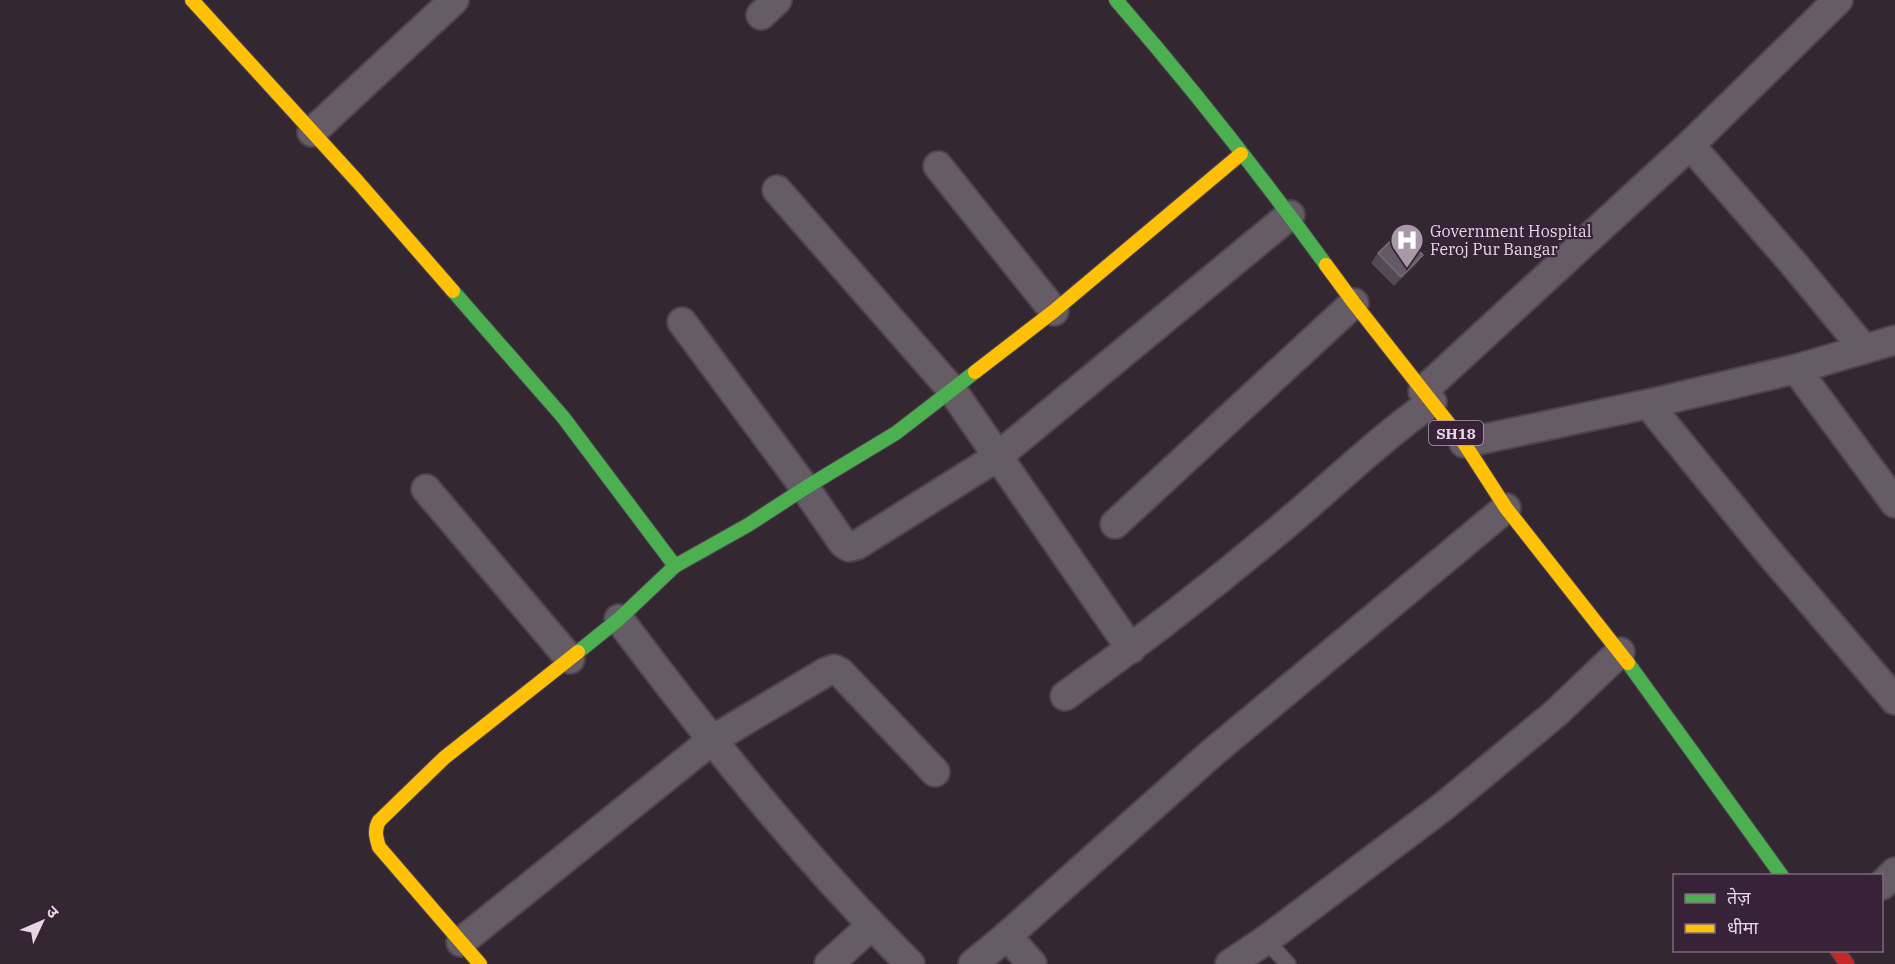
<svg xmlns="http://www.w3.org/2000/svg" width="1895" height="964" viewBox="0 0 1895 964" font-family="'IBM Plex Serif','Noto Sans Devanagari',serif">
  <rect width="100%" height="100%" fill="#332732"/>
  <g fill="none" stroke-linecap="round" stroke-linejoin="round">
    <g stroke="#4e444e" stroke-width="18">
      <polyline id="lane" points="1266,940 1288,964"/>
    </g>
    <g stroke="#4e444e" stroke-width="32">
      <g id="street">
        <polyline points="761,15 777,0"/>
        <polyline points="312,132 454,0"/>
        <polyline points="1690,145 1793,263 1864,349"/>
        <polyline points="938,166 1054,311"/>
        <polyline points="777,190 952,390 1131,649"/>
        <polyline points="682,322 805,488 843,543 849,547 857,545 997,457 1290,215"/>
        <polyline points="1796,369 1895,503"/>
        <polyline points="1423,391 1690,145 1838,0"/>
        <polyline points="1648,404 1767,550 1895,700"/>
        <polyline points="1464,443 1648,404 1796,369 1895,340"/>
        <polyline points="426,489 570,659"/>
        <polyline points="1115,524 1354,303"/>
        <path d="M619 619C709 739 803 857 910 964"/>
        <path d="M1065 696C1146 638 1224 577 1299 513 1343 475 1385 435 1432 402"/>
        <polyline points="1882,885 1895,872"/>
        <polyline points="1007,936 1032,964"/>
        <polyline points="461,942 712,740 826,672 834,669 840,672 935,772"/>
        <polyline points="829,964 871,926"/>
        <polyline points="973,964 1007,936 1212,753 1506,508"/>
        <polyline points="1230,964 1266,940 1444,806 1556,713 1620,652"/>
      </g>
    </g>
    <g stroke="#4e444e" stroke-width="16">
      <g id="fast">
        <path d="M1116 0C1190 85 1260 174 1326 265"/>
        <polyline points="453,291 563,417 675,566"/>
        <polyline points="578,652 619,619 675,566 748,525 805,488 896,433 975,372"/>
        <polyline points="1628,663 1782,876"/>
      </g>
    </g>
    <g stroke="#4e444e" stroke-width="16">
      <g id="slow">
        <polyline points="192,0 358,182 453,291"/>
        <polyline points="1326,265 1354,303 1464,443 1506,508 1628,663"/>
        <polyline points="975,372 1054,311 1241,154"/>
        <path d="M480 964 379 847C376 837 374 830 379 821L444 758 578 652"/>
      </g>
    </g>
    <g stroke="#4e444e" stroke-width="16">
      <polyline id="jam" points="1837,950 1847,964"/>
    </g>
    <use href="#lane" stroke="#655c65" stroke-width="15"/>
    <use href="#street" stroke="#655c65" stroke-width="28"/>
    <use href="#fast" stroke="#4caf50" stroke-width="14"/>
    <use href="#slow" stroke="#ffc107" stroke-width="14"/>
    <use href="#jam" stroke="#c62828" stroke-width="14"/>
  </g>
  <polygon fill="#524b55" points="1378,253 1416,265 1394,286 1371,263"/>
  <polygon fill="#3f3640" points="1423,255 1416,265 1394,286 1401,277"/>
  <polygon fill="#625a64" stroke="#766d78" stroke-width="1.5" points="1400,232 1423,255 1401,277 1378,253"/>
  <defs>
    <g id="hospital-pin" transform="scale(1.725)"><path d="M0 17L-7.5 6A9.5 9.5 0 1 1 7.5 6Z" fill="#a799a6" stroke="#382237"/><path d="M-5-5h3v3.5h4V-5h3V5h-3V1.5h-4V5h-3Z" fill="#fff"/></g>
  </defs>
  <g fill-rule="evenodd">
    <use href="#hospital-pin" x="1407" y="240"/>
  </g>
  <g text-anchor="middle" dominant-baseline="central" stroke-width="4.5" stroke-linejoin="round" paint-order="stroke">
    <rect fill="#382237" stroke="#b1a1b0" stroke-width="1.5" x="1429" y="421" width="54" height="24" rx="4.5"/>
    <g font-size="15" font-weight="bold" fill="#e5d7e4">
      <text x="1456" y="433">SH18</text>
    </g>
    <g font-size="16" fill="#e5d7e4" stroke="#382237" text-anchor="start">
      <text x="1430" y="231">Government Hospital<tspan x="1430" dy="18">Feroj Pur Bangar</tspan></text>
    </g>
  </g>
  <rect x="1673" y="874" width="210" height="78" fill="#382237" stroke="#7d6a7c" stroke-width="1.5"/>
  <rect x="1685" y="894" width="30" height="9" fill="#4caf50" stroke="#7d6a7c" stroke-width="1.5"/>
  <text x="1727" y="904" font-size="18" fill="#e5d7e4">तेज़</text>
  <rect x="1685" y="924" width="30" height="9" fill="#ffc107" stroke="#7d6a7c" stroke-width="1.5"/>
  <text x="1727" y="934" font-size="18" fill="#e5d7e4">धीमा</text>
  <g transform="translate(42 922) rotate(46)" stroke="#382237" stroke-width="4.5" paint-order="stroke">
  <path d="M0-4.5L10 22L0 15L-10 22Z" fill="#e5d7e4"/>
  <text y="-9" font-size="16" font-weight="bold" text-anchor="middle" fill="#e5d7e4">उ</text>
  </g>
</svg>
